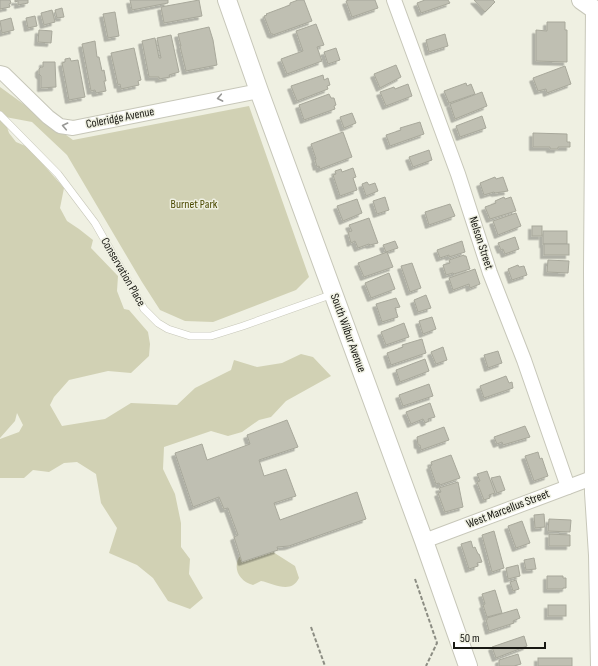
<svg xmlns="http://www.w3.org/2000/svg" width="598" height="666" viewBox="0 0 598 666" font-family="'Sofia Sans Condensed',sans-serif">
  <defs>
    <filter id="shadow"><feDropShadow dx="-3.5" dy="3.5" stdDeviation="0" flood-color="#0004"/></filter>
  </defs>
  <rect width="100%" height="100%" fill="#eff0e2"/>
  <g fill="#d1d1b4">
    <polygon points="0,87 73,140 249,106 309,277 296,290 213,322 185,321 160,310 142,282 67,155 32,122 0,116"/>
    <polygon points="0,117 5,121 9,133 16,142 28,147 64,188 60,208 67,221 79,229 93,240 91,248 118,276 117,291 124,309 129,310 148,332 150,344 149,356 131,373 108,371 69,380 54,397 50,405 62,426 105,419 131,403 177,405 195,388 231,370 234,360 257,367 282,363 301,354 313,357 331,376 286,401 271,417 259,420 242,432 228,436 211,431 164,447 163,469 175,494 181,523 181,547 190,559 189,574 203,598 190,609 168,601 153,578 137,565 109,553 117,528 101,503 96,474 77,462 64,463 49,472 33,470 24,478 0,478 0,439 19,432 23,425 17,413 15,421 0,438"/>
    <path d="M273 552 295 566 299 578C291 595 273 583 261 581L253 585C239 581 232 568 240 556L243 562Z"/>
  </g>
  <g fill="#bfbfb2" stroke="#a8a89b" filter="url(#shadow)">
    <polygon points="0,0 10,0 11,3 9,4 10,7 0,9"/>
    <polygon points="15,0 28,0 28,3 18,5 18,1 15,2"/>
    <polygon points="130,0 168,0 168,3 132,10"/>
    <polygon points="199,0 202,16 164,23 161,7"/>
    <polygon points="298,0 304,0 312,21 273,35 273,34 271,34 264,16 267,15 266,14 290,5 290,3"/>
    <polygon points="349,0 375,0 378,8 352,17 346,1"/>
    <polygon points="425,0 448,0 450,3 421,13 417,3"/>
    <polygon points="474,0 493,0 495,2 485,12"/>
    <polygon points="62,8 64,17 57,18 55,10"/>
    <polygon points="52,10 55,22 44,25 41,13"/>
    <polygon points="115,12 119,36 108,38 103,14"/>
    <polygon points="35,16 37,26 28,28 26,18"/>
    <polygon points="11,18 14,30 2,33 0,21"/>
    <polygon points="547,22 565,22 565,30 567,30 567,62 536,61 536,30 547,31"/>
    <polygon points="316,24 324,45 317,47 322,61 287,74 281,59 303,51 296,31"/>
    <polygon points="209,27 213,40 217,65 186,71 180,46 181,46 178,34"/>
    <polygon points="39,30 52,31 51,43 38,42"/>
    <polygon points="445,34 448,46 429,52 426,40"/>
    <polygon points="171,35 179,72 169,75 170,77 159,79 159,77 149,77 142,41 155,38 159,58 161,58 157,38"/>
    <polygon points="95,41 97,57 99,57 102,71 104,70 106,81 104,81 106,91 96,93 95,90 91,91 82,44"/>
    <polygon points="134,48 141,80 138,81 139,85 121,89 120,84 118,85 111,53"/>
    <polygon points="336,48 340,60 328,64 324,52"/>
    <polygon points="70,58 71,61 78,60 85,97 69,100 62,63 65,62 65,59"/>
    <polygon points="43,62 55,62 56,87 41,88 41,76 39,74 39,69 41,67 43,67"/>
    <polygon points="396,65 401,77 380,88 374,74"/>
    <polygon points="565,66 571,84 547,93 546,89 538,91 533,78"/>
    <polygon points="323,75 324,80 328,78 330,85 327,86 328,89 297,101 291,86"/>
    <polygon points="466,83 467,86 471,84 475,94 449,103 444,91"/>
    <polygon points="408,84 412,96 386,106 380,92 394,87 395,89"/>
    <polygon points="482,92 487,106 455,119 450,104"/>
    <polygon points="329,94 331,98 334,98 336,105 334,106 335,109 304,120 299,105"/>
    <polygon points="352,113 356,123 344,128 340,117"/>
    <polygon points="482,116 486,128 460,137 456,126"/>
    <polygon points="420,122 424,134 390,146 386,135 401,130 400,128"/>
    <polygon points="343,132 352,157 320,169 319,166 317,167 315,160 316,159 311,144"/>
    <polygon points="533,133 567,134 567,142 570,142 570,147 558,147 558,149 550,149 550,147 533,147"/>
    <polygon points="429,150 432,160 413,167 409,157"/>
    <polygon points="353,168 356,177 353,178 357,190 340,196 333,175 336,174 335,171 341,169 342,172"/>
    <polygon points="495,177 496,179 503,177 508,191 495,193 494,192 484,195 480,183"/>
    <polygon points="367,182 369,185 375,183 378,191 366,196 362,184"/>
    <polygon points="385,197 389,210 377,214 373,201"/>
    <polygon points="504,197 505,199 511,197 516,211 490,219 485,207 496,203 495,201"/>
    <polygon points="357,199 362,213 343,221 337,206"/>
    <polygon points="450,204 455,216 429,225 425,212"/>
    <polygon points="516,213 521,226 498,235 493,221"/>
    <polygon points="369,218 378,243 370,245 369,244 358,248 355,241 351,243 348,232 352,231 349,225"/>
    <rect x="532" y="226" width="10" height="10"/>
    <rect x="543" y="231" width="24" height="13"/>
    <polygon points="515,237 519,249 505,254 503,249 501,250 498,243"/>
    <polygon points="395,241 398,248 386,252 383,245"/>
    <polygon points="462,241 465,252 449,257 449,255 440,258 437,250"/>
    <rect x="544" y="244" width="25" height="11"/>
    <polygon points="387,252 393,267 364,277 358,263"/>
    <polygon points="464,255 464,256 466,256 470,269 454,274 453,273 446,275 443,265 450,263 449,260"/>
    <polygon points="548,260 569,261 568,273 547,272"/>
    <polygon points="412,263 421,288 410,292 401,266"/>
    <polygon points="518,265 519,267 524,266 527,275 512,280 508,269"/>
    <polygon points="475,269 480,284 470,288 469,284 453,290 449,278"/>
    <polygon points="389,273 395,289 371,298 365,283"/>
    <polygon points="426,295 431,308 418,312 414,300"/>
    <polygon points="396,298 400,307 395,308 398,317 382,322 376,304"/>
    <polygon points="432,317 436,329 423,334 419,321"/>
    <polygon points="404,323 409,337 386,345 381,332"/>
    <polygon points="422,339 426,353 391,365 387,353 403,347 402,345"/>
    <polygon points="443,347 447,360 436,364 431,352"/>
    <polygon points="498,351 502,363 488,368 484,355"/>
    <polygon points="425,359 429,371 400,382 396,370"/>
    <polygon points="506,376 509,383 512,382 513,388 484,398 480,386"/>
    <polygon points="429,384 433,396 403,406 399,395"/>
    <polygon points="430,403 435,417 428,419 429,421 425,423 423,419 411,424 406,412"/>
    <polygon points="287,420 298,447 259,460 264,476 286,469 296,496 274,503 280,520 357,492 366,519 289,546 277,547 278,550 242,562 234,537 238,535 228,508 224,509 219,497 193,507 175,453 202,444 207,460 250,444 247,435"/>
    <polygon points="525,426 530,437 503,445 502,442 497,444 494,437"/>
    <polygon points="444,427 449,440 421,450 420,445 418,445 417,437"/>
    <polygon points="538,452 540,459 542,458 548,476 534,481 525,456"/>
    <polygon points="451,455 460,478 440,485 439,483 436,484 430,466 432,465 431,462"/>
    <polygon points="487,471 495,493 489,495 490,498 484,500 477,482 480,481 477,474"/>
    <polygon points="500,476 505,490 497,493 491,478"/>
    <polygon points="458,482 463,507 445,512 438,493 441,492 439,488"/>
    <polygon points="544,514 545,527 535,528 534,515"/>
    <polygon points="549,519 571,520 570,532 548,531"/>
    <polygon points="522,521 530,543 516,548 508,526"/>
    <polygon points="494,531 504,568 492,572 482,535"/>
    <polygon points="549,534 570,535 570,546 549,546"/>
    <polygon points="471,541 473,548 475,547 478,554 479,554 482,562 477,563 478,566 469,569 461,544"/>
    <polygon points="534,558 536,569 526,570 524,560"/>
    <polygon points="518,565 520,576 508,579 506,568"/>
    <polygon points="547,576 563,576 563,578 566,578 566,588 563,588 563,589 547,589"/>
    <polygon points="516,580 519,589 513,591 510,582"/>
    <polygon points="495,590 502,613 487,617 483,605 485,604 482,594"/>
    <rect x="548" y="605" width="18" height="11"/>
    <polygon points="517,609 520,618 513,621 514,623 489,631 486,620 487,620 487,618"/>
    <polygon points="524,636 527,646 496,658 492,647"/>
    <polygon points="518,654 521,664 514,666 499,666 499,660"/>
    <rect x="538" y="658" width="34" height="8"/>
  </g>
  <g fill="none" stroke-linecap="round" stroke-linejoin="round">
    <g stroke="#c7c7b9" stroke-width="8">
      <polyline id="service" points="0,115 58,174 95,223 144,309 158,323 168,329 190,336 211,336 243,326 333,294"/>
    </g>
    <g stroke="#c7c7b9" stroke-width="16">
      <g id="minor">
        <polyline points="394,0 458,174 490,273 524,360 568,487"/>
        <polyline points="593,9 591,270 592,493 596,555 598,666"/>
        <polyline points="0,73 4,74 48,117 60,126 73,128 259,91"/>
        <polyline points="424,541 592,478"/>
      </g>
    </g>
    <g stroke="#c7c7b9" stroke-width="20">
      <g id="tertiary">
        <polyline points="227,0 259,91 424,541 468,666"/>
        <polyline points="581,0 598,12"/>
      </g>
    </g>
    <g stroke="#8c8d83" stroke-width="2" stroke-dasharray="4 2" stroke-linecap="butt">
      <polyline points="415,579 437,643 426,666"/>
      <polyline points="311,627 325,666"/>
    </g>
    <use href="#service" stroke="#fff" stroke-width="7"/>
    <use href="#minor" stroke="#fff" stroke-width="14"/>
    <use href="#tertiary" stroke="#fff" stroke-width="18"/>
  </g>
  <defs><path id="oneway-chevron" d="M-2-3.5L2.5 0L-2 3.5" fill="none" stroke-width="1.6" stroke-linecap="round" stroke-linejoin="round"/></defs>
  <g stroke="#979795">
    <use href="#oneway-chevron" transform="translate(220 98) rotate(169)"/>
    <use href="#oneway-chevron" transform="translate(65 126) rotate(-168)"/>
  </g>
  <g text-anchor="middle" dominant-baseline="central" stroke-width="3" stroke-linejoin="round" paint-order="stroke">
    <g font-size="12" fill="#181813" stroke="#eff0e2">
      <text transform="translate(120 118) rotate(-11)">Coleridge Avenue</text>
      <text transform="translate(481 243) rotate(72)">Nelson Street</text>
      <text transform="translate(123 272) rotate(60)">Conservation Place</text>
      <text transform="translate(348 333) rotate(70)">South Wilbur Avenue</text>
      <text transform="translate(508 509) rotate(-21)">West Marcellus Street</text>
    </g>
    <g font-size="12" fill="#4b4900" stroke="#eff0e2">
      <text x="194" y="204">Burnet Park</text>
    </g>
  </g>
  <path d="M454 642v6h91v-6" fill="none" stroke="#181813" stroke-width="2"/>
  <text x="460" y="642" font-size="12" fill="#181813" stroke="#eff0e2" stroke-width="3" paint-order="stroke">50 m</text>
</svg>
